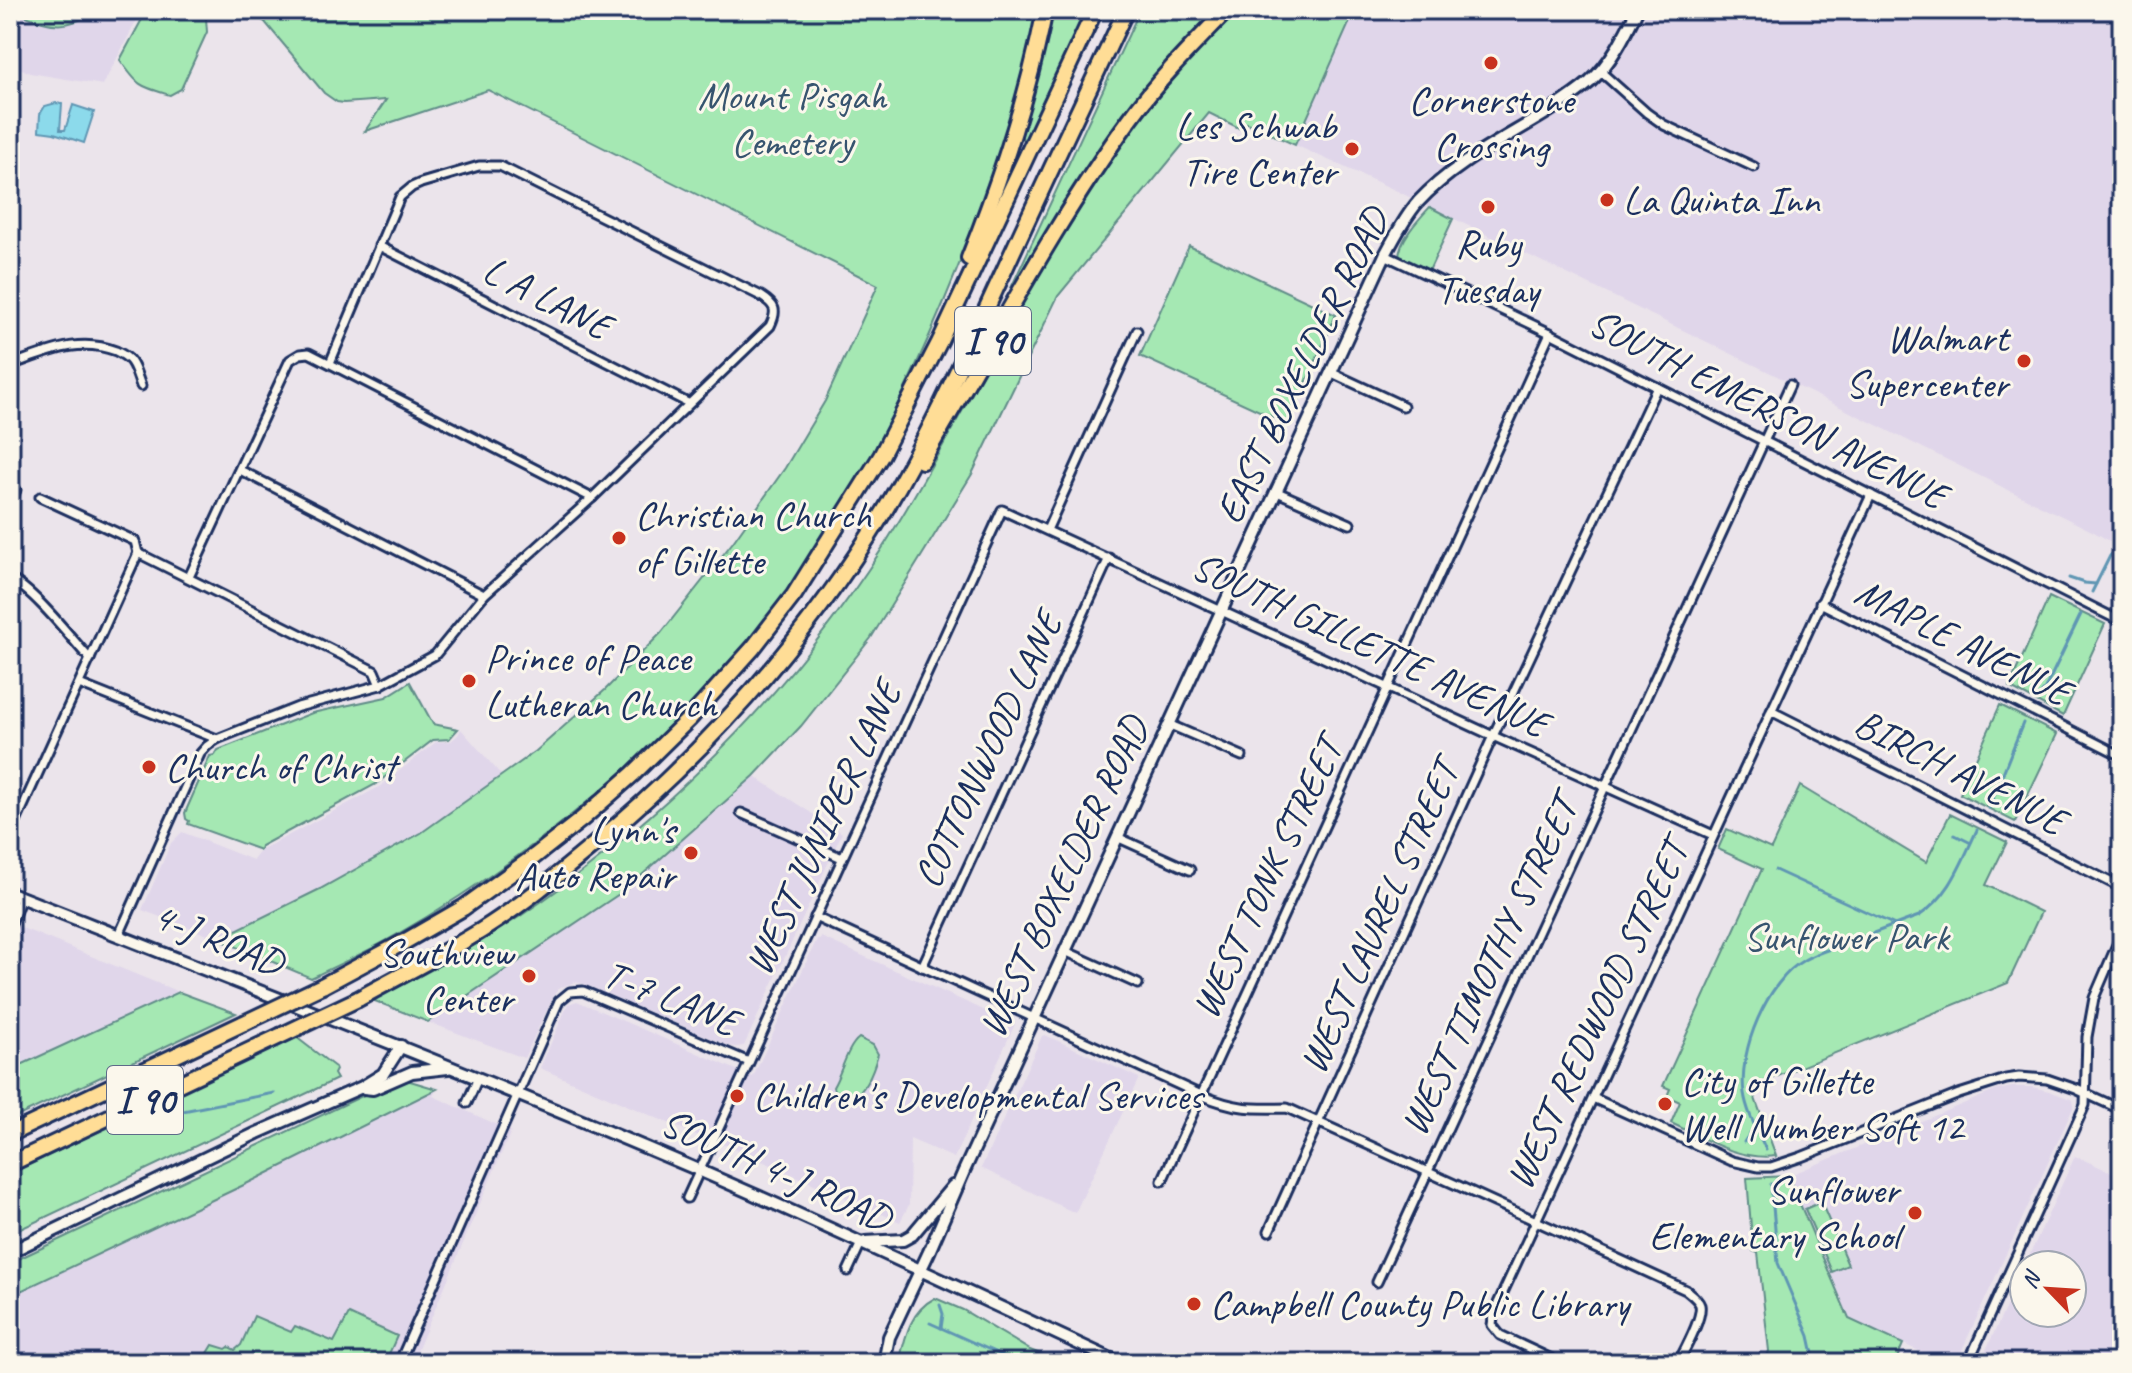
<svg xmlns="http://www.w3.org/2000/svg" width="2132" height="1373" viewBox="0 0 2132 1373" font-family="Caveat,sans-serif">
  <rect width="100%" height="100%" fill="#ebe4eb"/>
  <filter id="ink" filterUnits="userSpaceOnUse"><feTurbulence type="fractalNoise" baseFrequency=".0125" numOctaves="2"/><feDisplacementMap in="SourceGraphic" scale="16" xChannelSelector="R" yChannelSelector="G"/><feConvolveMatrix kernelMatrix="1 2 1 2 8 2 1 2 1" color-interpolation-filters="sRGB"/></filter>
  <g filter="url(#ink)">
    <g fill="#e0d6ea">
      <polygon points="10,10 142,10 103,85 30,73 10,63"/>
      <polygon points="1355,10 2122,10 2122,548 2094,532 1779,377 1395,190 1295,145"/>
      <polygon points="461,729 503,777 421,833 320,889 218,939 142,910 171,843 182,832 253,860 261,850 379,787 436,742 451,741 458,735"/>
      <polygon points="754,776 842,833 744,1046 735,1047 727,1045 584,984 575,982 559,988 554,995 524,1058 428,1022 625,890"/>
      <polygon points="10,923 179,992 10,1070"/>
      <polygon points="821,937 1015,1024 954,1158 910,1139 909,1205 900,1222 728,1146 701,1137 540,1068 568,1004 577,1001 753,1077 817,939 820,940"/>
      <polygon points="1045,1035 1139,1078 1075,1213 981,1168 1042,1036"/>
      <polygon points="2012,1087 2032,1087 2049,1091 2073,1100 2074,1106 1956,1363 1945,1363 1849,1319 1788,1176 1997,1090"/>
      <polygon points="437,1089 433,1096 511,1131 412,1363 10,1363 10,1296 248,1183"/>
      <polygon points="2075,1156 2122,1177 2122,1363 1980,1363 2024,1268 2024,1313 2072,1313 2072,1265 2025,1265"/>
    </g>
    <g fill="#a5e8b3" stroke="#608c88" stroke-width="2">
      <path d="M12 10H40L52 14 65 15 78 10H97C64 33 47 25 12 10Z"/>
      <path d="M147 10H193L206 18 207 32 181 89 170 95C139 86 139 87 120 60Z"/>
      <path d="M246 10H1038C1017 112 983 208 943 304 907 389 867 473 816 551 715 705 555 844 396 935 369 951 339 964 311 978L218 939 320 889 421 833 536 751 605 690 661 633 733 542 785 468 825 401 878 285 488 90 365 131 386 100 344 103 337 102 324 93 265 22Z"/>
      <polygon points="1050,10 1086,10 1025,142 1020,134"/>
      <polygon points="1140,10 1217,10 1189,38 1132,108 1008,304 1011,288"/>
      <path d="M1236 10H1355L1295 145 1247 123 1239 128 1209 113 1058 296 972 474 871 638 801 726 754 776 625 890 428 1022 372 1000C585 900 780 720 901 518 950 436 995 350 1043 267 1061 236 1079 204 1099 175 1140 116 1186 62 1236 10Z"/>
      <path d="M1430 207 1453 219 1429 271 1399 258C1399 240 1418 220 1430 207Z"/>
      <polygon points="1189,246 1336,315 1288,424 1140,356"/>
      <polygon points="2049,597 2105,624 2063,716 2009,687"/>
      <polygon points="410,682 433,724 458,729 449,739 433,740 376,784 261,846 260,850 188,824 189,821 186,819 185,813 210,756 215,755 218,750 312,713 386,697"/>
      <polygon points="2000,705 2057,734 2015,822 1960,794"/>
      <path d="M1800 786 1926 862 1950 814 2007 842 1986 885 2041 912 2008 983 1751 1087 1776 1156C1738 1161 1704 1138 1671 1123L1680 1102 1667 1096 1670 1089 1663 1086 1762 869 1718 849 1727 829 1771 849Z"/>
      <polygon points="179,992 236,1013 10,1120 10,1070"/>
      <polygon points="296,1037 335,1067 336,1070 334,1074 337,1079 10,1234 10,1174"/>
      <path d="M859 1038 873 1045 878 1054C874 1068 866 1090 853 1098L834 1090 833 1087C842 1072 847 1047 859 1038Z"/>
      <polygon points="400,1078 437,1089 248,1183 10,1296 10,1263"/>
      <polygon points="1788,1176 1849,1319 1903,1344 1895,1363 1764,1363 1769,1351 1758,1253 1753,1251 1747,1178"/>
      <polygon points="1821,1202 1848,1265 1832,1272 1805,1209"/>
      <path d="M935 1298 963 1310 1030 1350 1063 1363H899C905 1337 910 1311 935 1298Z"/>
      <polygon points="349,1314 397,1336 385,1363 202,1363 213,1345 226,1349 229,1347 235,1350 241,1345 254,1316 291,1332 295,1326 334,1342"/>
    </g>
    <polygon fill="#8cdaeb" stroke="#5f96b3" stroke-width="2" points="56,103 62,104 60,130 65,130 73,105 94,112 84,143 54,133 39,131 40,114 45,106"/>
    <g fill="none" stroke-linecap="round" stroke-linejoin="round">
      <g stroke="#5f96b3" stroke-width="3">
        <polyline points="2069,578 2084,583 2096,584"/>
        <polyline points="2092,592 2110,556 2122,543"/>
        <polyline points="2037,698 2045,689 2081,614"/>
        <polyline points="1989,808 2023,723"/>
        <polyline points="1955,835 1969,842"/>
        <polyline points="1775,870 1895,925"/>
        <polyline points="121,1131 178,1112 274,1093"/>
        <polyline points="1744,1142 1755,1126"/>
        <path d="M1766 1150C1758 1132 1747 1113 1744 1093 1738 1051 1767 981 1804 960 1816 953 1831 949 1844 944 1869 935 1894 925 1919 916 1951 895 1961 863 1977 830"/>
        <polyline points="1771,1184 1778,1263 1809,1336 1815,1363"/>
        <polyline points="940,1305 943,1314 941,1328"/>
        <polyline points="930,1323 1019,1363"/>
      </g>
      <g stroke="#1b2f5e" stroke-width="13">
        <g id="street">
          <polyline points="1600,71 1647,113 1664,125 1754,167"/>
          <polyline points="379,246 688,403"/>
          <polyline points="1385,255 1550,333 2122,622"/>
          <path d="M10 365C46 353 78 336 116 351 122 354 128 357 131 362 136 369 138 379 141 386"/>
          <polyline points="1330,372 1403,406"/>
          <polyline points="240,470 484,595"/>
          <polyline points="1275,491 1350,524"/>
          <polyline points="40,497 135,541 138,553"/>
          <polyline points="10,503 16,490"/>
          <polyline points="1047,530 1137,331"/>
          <polyline points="138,553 374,671 380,685"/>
          <polyline points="189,577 290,360 300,354 309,353 592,498"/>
          <path d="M10 579C33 589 72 639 90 659"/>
          <polyline points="1820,603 2122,756"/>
          <polyline points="79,684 217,739"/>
          <polyline points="1771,711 2122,888"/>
          <polyline points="1168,724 1242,756"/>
          <polyline points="741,813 842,858"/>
          <polyline points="10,835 138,553"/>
          <polyline points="1117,837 1190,870"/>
          <path d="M815 917 1201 1095C1235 1109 1250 1109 1287 1108L1536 1221 1871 495"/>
          <polyline points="10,927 21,897"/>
          <path d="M119 935 200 754 207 746 217 739 298 707 380 685 435 655 484 595 592 498 770 326C778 310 775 305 761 296L500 166H479L421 183 412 187 400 197 330 363"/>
          <polyline points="1065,951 1138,984"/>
          <polyline points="922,967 1109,558"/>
          <polyline points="1593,1098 1732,1161 1758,1167 1771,1167 1801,1157 1959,1094 2006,1079 2019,1077 2047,1079 2076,1089 2122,1110"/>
          <polyline points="467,1103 478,1078"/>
          <polyline points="1162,1181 1550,333"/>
          <polyline points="687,1198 1002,510 1493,736 1713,835"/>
          <polyline points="1269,1231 1493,736 1657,387"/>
          <polyline points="848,1271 861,1243"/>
          <polyline points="1377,1282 1790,385"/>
          <polyline points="399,1363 559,1001 570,992 583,991 749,1062"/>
          <path d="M1560 1363 1500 1335 1492 1325 1494 1312 1536 1221 1686 1290C1691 1294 1698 1299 1700 1305 1703 1318 1684 1351 1678 1363"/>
          <polyline points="1968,1363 2085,1105 2087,1037 2094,998 2122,933"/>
        </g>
      </g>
      <g stroke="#1b2f5e" stroke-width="16">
        <g id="secondary">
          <path d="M10 893C239 983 469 1072 696 1169 838 1230 979 1298 1120 1363"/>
          <polyline points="364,1088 373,1089 412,1072 448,1068"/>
          <polyline points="865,1242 903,1240 912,1235 953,1186"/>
          <polyline points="10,1252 257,1133 362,1087 383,1074 401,1046"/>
          <path d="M884 1363 889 1337 929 1252 964 1171 1385 255C1395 237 1404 218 1418 202 1466 150 1536 127 1590 82 1611 63 1625 35 1637 10"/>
        </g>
      </g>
      <g stroke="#1b2f5e" stroke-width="20">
        <g id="highway">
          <path d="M969 258C1001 178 1028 95 1045 10"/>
          <path d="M922 461C990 347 1052 226 1130 119 1158 80 1194 44 1227 10"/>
          <polyline points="322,986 404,942 463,908 535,856 582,819 633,774 690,718 753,648 794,595 881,456 940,341 1095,10"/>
          <path d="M358 999C399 976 442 955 482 930 522 905 559 874 595 844 709 749 808 637 885 510 930 434 966 353 1003 273 1043 185 1085 98 1126 10"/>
          <polyline points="10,1134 244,1023"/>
          <polyline points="10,1164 280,1036"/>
        </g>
      </g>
      <use href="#street" stroke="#fbf7ec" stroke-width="7"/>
      <use href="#secondary" stroke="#fbf7ec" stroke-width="10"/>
      <use href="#highway" stroke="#ffdd96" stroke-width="14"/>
      <g stroke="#1b2f5e" stroke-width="20" stroke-linecap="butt">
        <g id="highway-bridge">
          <polyline points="244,1023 322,986"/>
          <polyline points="280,1036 358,999"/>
        </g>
      </g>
      <use href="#highway-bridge" stroke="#ffdd96" stroke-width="14"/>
    </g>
  </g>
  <g fill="#c8321e" stroke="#fbf7ec" stroke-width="3">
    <circle cx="1491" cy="63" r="8"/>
    <circle cx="1352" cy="149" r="8"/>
    <circle cx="1607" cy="200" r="8"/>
    <circle cx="1488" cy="207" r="8"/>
    <circle cx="2024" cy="361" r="8"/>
    <circle cx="619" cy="538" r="8"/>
    <circle cx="469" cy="681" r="8"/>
    <circle cx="149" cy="767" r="8"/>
    <circle cx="691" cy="853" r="8"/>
    <circle cx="529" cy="976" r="8"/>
    <circle cx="737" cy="1096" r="8"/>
    <circle cx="1665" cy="1104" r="8"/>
    <circle cx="1915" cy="1213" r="8"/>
    <circle cx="1194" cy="1304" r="8"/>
  </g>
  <g text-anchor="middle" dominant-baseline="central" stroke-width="6" stroke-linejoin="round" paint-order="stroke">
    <g fill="#fbf7ec" stroke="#5e6b89" stroke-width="2">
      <rect x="955" y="307" width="76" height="68" rx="6"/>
      <rect x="107" y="1066" width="76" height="68" rx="6"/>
    </g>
    <g font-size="38" font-weight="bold" fill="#1b2f5e">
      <text x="993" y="341">I 90</text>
      <text x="145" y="1100">I 90</text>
    </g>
    <g font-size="40" fill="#37546f" stroke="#fbf7ec">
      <text x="792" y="96">Mount Pisgah<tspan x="792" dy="46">Cemetery</tspan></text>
      <text x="1846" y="937">Sunflower Park</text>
    </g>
    <g font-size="40" fill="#1b2f5e" stroke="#fbf7ec" text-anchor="start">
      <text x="1491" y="100" text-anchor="middle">Cornerstone<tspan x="1491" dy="46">Crossing</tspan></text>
      <text x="1336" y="126" text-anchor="end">Les Schwab<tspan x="1336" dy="46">Tire Center</tspan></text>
      <text x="1623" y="200">La Quinta Inn</text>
      <text x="1488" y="244" text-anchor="middle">Ruby<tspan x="1488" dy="46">Tuesday</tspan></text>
      <text x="2008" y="338" text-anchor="end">Walmart<tspan x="2008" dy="46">Supercenter</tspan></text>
      <text x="635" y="515">Christian Church<tspan x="635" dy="46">of Gillette</tspan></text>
      <text x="485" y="658">Prince of Peace<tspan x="485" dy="46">Lutheran Church</tspan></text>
      <text x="165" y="767">Church of Christ</text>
      <text x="675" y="830" text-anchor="end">Lynn's<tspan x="675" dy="46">Auto Repair</tspan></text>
      <text x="513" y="953" text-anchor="end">Southview<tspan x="513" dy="46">Center</tspan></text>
      <text x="1681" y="1081">City of Gillette<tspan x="1681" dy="46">Well Number Soft 12</tspan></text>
      <text x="753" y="1096">Children's Developmental Services</text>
      <text x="1899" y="1190" text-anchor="end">Sunflower<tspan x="1899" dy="46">Elementary School</tspan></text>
      <text x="1210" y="1304">Campbell County Public Library</text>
    </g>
    <g font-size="40" fill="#1b2f5e" stroke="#fbf7ec">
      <text transform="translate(547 298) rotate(27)">L A LANE</text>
      <text transform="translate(1302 366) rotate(-64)">EAST BOXELDER ROAD</text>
      <text transform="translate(1768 409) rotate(27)">SOUTH EMERSON AVENUE</text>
      <text transform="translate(1963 642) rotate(27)">MAPLE AVENUE</text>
      <text transform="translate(1370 645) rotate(25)">SOUTH GILLETTE AVENUE</text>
      <text transform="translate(988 750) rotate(-65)">COTTONWOOD LANE</text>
      <text transform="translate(1960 772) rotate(27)">BIRCH AVENUE</text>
      <text transform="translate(823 828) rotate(-65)">WEST JUNIPER LANE</text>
      <text transform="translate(1063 877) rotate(-65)">WEST BOXELDER ROAD</text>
      <text transform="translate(1267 878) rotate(-65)">WEST TONK STREET</text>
      <text transform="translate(1379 917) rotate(-66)">WEST LAUREL STREET</text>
      <text transform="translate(218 939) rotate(22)">4-J ROAD</text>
      <text transform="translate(1489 966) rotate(-65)">WEST TIMOTHY STREET</text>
      <text transform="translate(671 998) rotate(22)">T-7 LANE</text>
      <text transform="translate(1597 1015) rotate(-65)">WEST REDWOOD STREET</text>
      <text transform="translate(776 1170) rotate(24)">SOUTH 4-J ROAD</text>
    </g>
  </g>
  <rect width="2132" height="1373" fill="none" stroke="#fbf7ec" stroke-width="40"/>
  <rect x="20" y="20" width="2092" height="1333" fill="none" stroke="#1b2f5e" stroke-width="3" filter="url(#ink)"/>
  <g transform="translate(2048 1289) rotate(295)"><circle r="38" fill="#fbf7ec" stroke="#a1a7b3" stroke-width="2"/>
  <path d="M0-6L14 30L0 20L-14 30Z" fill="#c8321e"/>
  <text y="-12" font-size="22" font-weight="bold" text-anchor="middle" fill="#1b2f5e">N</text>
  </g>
</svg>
